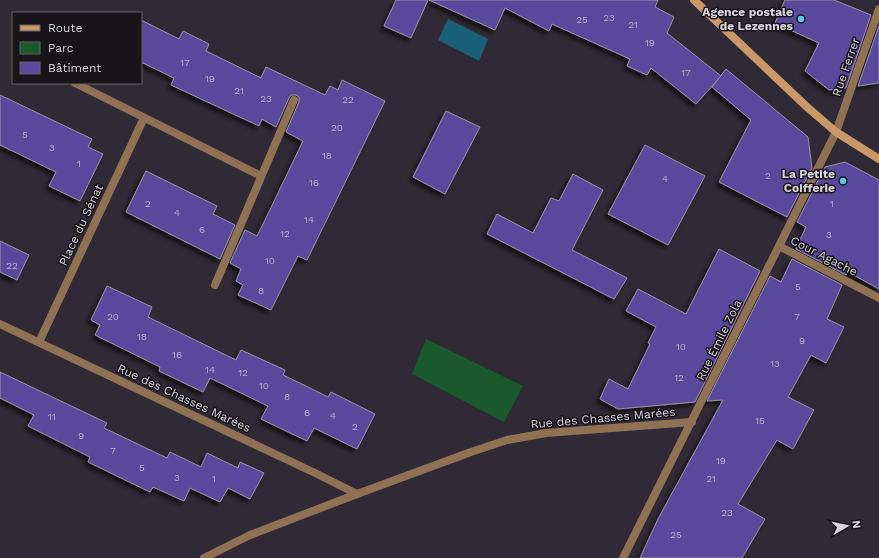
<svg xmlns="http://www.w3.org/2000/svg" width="879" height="558" viewBox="0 0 879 558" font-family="'Work Sans',sans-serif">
  <defs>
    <filter id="shadow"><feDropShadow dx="-3.5" dy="3.5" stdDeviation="2" flood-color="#0009"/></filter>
  </defs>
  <rect width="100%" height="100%" fill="#302a36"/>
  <polygon fill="#19592b" points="426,339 523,386 504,422 412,374"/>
  <polygon fill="#196078" points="448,19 488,39 479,61 438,40"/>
  <g fill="#584a9d" stroke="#9594a4" filter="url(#shadow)">
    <polygon points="396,0 428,0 411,38 384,26"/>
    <polygon points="429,0 658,0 655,7 674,17 667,33 721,76 696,104 651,68 647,75 627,66 630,59 552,24 549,31 505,8 495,30"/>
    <polygon points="785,0 834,0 871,15 846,88 829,90 805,71 819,43 775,23"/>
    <polygon points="141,20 179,39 183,31 209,44 206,51 261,78 266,67 325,95 330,86 338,90 342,80 385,101 307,260 298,256 271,310 238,295 243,285 236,281 241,269 230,263 245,230 257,236 267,216 303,141 286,132 299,102 299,97 296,95 291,95 289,98 276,127 262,119 259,126 171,85 174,78 141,62"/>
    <polygon points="879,26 879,83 858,86"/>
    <polygon points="726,69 808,137 812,168 787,217 719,182 751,120 712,87"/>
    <polygon points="0,95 92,139 88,147 103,154 80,201 49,186 56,172 0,145"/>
    <polygon points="446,111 480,127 445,194 413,177"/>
    <polygon points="645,145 705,176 668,245 608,214"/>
    <polygon points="845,162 879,180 879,289 848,272 846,275 796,249 806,227 797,222 825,167"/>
    <polygon points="146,171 217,206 213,214 235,225 220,259 126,212"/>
    <polygon points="573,174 603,190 572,250 627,278 614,299 487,234 497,214 533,233 551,198 559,201"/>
    <polygon points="0,241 29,255 17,280 0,272"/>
    <polygon points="719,249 760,271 695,402 618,409 600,399 609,379 628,389 650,344 648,343 656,327 626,311 638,289 686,314"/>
    <polygon points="792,259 842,285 827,319 844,327 826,363 811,355 788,397 814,410 793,449 777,440 738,504 765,519 742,558 640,558 658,519 723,400 707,401 770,276 781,282"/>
    <polygon points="107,286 152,307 148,317 236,360 241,350 285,370 283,375 306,386 328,397 331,392 375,414 357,449 314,428 307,441 261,419 268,406 210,378 203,392 159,371 160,367 95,335 100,325 91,320"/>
    <polygon points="0,372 107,423 104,428 167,458 170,452 201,467 207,453 238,468 240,462 264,473 250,499 228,488 220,502 190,488 184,501 153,487 150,492 88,462 90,457 28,426 34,415 0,398"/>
  </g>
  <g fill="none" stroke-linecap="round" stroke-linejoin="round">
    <g stroke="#917154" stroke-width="8">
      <polyline points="779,246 879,298"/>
      <polyline points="204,558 250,535"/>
    </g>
    <g stroke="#917154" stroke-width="8">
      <polyline points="75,83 261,176"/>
      <polyline points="215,285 294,100"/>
      <polyline points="0,324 313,472 357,494"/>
      <polyline points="39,342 144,118"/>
      <polyline points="250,535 357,494 471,452 507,440 546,433 692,422"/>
      <polyline points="623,558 836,132 879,9"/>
    </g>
    <polyline stroke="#ca9767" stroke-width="8" points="694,0 807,107 836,132 879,159"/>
  </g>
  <g fill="#5cc7e7" stroke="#17141a" stroke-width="1.5">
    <circle cx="801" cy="19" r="4"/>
    <circle cx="843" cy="181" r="4"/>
  </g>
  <g text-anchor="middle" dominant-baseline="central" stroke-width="3" stroke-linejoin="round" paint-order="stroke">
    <g font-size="10" fill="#b7b1cc">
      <text x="609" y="17">23</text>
      <text x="582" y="19">25</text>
      <text x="633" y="24">21</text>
      <text x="650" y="42">19</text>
      <text x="185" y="62">17</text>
      <text x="686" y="72">17</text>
      <text x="210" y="78">19</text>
      <text x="239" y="90">21</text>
      <text x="266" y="98">23</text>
      <text x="348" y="99">22</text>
      <text x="337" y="127">20</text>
      <text x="25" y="134">5</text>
      <text x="52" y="147">3</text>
      <text x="327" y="155">18</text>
      <text x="79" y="163">1</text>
      <text x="768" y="175">2</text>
      <text x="665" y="178">4</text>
      <text x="314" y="182">16</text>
      <text x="148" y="203">2</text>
      <text x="832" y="203">1</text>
      <text x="177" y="212">4</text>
      <text x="309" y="219">14</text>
      <text x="202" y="229">6</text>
      <text x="285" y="233">12</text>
      <text x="829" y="234">3</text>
      <text x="270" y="260">10</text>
      <text x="12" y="265">22</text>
      <text x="798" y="286">5</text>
      <text x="261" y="290">8</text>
      <text x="113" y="316">20</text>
      <text x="797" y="316">7</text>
      <text x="142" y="336">18</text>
      <text x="802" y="340">9</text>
      <text x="681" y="346">10</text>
      <text x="177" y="354">16</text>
      <text x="775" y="363">13</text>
      <text x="210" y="369">14</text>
      <text x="243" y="372">12</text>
      <text x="679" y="377">12</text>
      <text x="264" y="385">10</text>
      <text x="287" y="396">8</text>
      <text x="307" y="412">6</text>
      <text x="333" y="415">4</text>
      <text x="52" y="416">11</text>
      <text x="760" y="420">15</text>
      <text x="355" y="426">2</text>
      <text x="81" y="435">9</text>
      <text x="113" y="450">7</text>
      <text x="721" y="460">19</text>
      <text x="142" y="467">5</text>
      <text x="177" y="477">3</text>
      <text x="214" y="478">1</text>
      <text x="711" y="478">21</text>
      <text x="727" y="512">23</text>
      <text x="676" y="534">25</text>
    </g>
    <g font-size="12" font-weight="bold" fill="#d7d3db" stroke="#17141a" text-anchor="end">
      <text x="793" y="12">Agence postale<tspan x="793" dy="14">de Lezennes</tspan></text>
      <text x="835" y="174">La Petite<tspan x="835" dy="14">Coifferie</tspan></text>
    </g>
    <g font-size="12" fill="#d7d3db" stroke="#17141a">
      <text transform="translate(846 67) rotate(-71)">Rue Ferrer</text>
      <text transform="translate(81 225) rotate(-65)">Place du Sénat</text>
      <text transform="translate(824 256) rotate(27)">Cour Agache</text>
      <text transform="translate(719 340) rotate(-64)">Rue Émile Zola</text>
      <text transform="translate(184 398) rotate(25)">Rue des Chasses Marées</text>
      <text transform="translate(603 418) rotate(-5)">Rue des Chasses Marées</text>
    </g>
  </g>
  <rect x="12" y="12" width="130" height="72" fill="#17141a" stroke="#646067"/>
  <rect x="20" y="25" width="20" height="6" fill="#ca9767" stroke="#646067"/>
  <text x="48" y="32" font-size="12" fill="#d7d3db">Route</text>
  <rect x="20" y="42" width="20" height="12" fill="#19592b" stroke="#646067"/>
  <text x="48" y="52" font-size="12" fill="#d7d3db">Parc</text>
  <rect x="20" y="62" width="20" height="12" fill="#584a9d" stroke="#646067"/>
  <text x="48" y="72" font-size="12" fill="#d7d3db">Bâtiment</text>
  <g transform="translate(847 526) rotate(81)" stroke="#17141a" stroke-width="3" paint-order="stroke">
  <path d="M0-3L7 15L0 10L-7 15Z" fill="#d7d3db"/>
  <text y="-6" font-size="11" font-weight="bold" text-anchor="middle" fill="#d7d3db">N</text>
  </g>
</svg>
